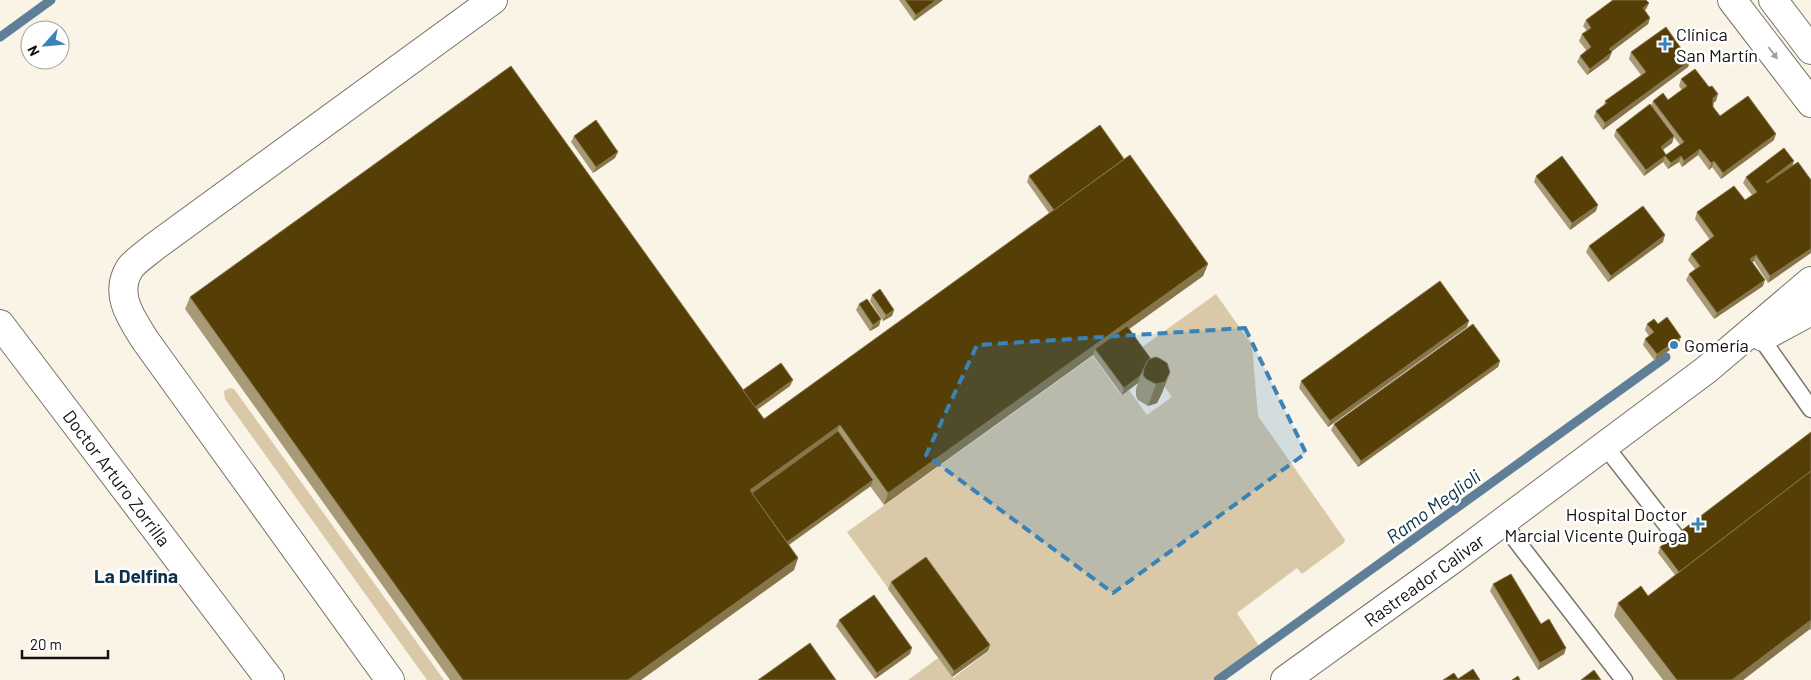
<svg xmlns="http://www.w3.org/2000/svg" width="1811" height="680" viewBox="0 0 1811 680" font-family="Barlow,sans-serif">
  <rect width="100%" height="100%" fill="#faf4e7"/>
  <g fill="#d9c9a9">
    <polygon points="1216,294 1252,345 1258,416 1345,540 1344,543 1302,574 1297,568 1237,613 1259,646 1212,680 908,680 938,658 953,678 989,651 924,562 888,588 847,532 1093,356 1121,395 1129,390 1147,415 1172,397 1138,350"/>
    <polygon points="230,388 234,389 444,680 427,680 225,399 224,391"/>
  </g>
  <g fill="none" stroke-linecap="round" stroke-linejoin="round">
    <g stroke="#5f7f98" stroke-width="9">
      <polyline points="0,37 51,0"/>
      <polyline points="1218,680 1666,357"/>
    </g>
    <g stroke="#787368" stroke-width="19">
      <g id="lane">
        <polyline points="1761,338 1811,409"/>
        <polyline points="1605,446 1677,538"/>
        <polyline points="1502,522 1624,680"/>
      </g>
    </g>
    <g stroke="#787368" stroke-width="30">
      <g id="street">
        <polyline points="0,324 270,680"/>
        <path d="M390 680 145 340C132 319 113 294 130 268 136 260 146 254 154 247L493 0"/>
      </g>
    </g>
    <g stroke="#787368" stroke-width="30">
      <g id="secondary">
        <polyline points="1763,337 1811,311"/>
        <polyline points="1285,680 1449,562 1706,370 1811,281"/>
      </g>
    </g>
    <g stroke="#787368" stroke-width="30">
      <g id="primary">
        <polyline points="1732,0 1811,103"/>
        <polyline points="1773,0 1811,50"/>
      </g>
    </g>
    <use href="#lane" stroke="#fff" stroke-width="16"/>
    <use href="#street" stroke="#fff" stroke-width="28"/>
    <use href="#secondary" stroke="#fff" stroke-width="28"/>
    <use href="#primary" stroke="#fff" stroke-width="28"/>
  </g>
  <g fill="#a89a77" fill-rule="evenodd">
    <polygon points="899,0 943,0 914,21"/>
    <polygon points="1649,3 1645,11 1650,18 1648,24 1611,52 1609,59 1587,75 1577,62 1580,56 1586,50 1579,41 1582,34 1587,31 1583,26 1586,20"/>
    <polygon points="1631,52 1690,61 1688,67 1603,130 1594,117 1596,111 1604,105 1605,101 1641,75 1629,59"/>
    <path d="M1681 79 1716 101 1713 103V107L1720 116 1774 140 1721 179 1712 167 1709 170 1698 155 1682 167 1679 162 1668 169 1663 162 1644 176 1614 136 1616 130 1651 106 1653 101 1668 100 1682 90 1679 86ZM1674 137 1680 145 1666 155 1663 150 1672 143Z"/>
    <polygon points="574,136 615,158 593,173 571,142"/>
    <polygon points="1124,159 1208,264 1203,276 1129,329 1151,359 1170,372 1162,393 1157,403 1148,406 1138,400 1136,396 1136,389 1138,383 1122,395 1093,355 884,505 870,486 789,545 798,558 794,570 641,680 450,680 185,309 190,297 743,390 790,386 757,410 764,419 1049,213 1027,182 1029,176"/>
    <polygon points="1792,166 1811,180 1768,283 1754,261 1752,262 1763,286 1714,319 1686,280 1689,274 1695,269 1688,260 1691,254 1710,240 1695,219 1697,212 1745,200 1752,195 1743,183 1746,177"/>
    <polygon points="1536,176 1596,211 1570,230 1534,182"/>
    <polygon points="1663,242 1608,282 1586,252 1589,246"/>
    <polygon points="872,295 894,310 892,316 883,321 870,301"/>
    <polygon points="859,304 879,326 870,331 856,310"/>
    <polygon points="1647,324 1658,324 1679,343 1655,361 1643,345 1645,339 1649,336 1645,330"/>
    <polygon points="1467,327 1328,427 1299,388 1301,381"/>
    <polygon points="1500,361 1498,367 1358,467 1331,430 1334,424"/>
    <polygon points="1811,432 1811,630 1810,629 1743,680 1663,680 1614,616 1618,603 1648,596 1675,575 1658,553 1660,547"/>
    <polygon points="891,582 990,645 988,651 952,677 888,589"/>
    <polygon points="1493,584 1541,624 1566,648 1564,654 1538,670 1490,591"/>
    <polygon points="839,620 910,654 875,679 836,626"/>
  </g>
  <g fill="#86754a">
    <polygon points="936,0 943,0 914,21 916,15"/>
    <polygon points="1649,3 1646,9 1640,14 1643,8"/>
    <polygon points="1650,18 1648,24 1607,55 1609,49"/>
    <polygon points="1612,52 1609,59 1587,75 1590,69"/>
    <polygon points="1690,61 1688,67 1603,130 1605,123"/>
    <polygon points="1718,94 1716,101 1711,104 1713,98"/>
    <polygon points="1776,134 1774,140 1721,179 1723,173"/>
    <polygon points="1674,136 1672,143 1658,153 1661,147"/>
    <polygon points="1700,149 1698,155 1682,167 1684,161"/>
    <polygon points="618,152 615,158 593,173 596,167"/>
    <polygon points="1665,156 1663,162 1644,176 1646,170"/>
    <polygon points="1681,156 1679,162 1668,169 1671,163"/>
    <polygon points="1714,161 1712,167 1709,170 1711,163"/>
    <polygon points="1794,161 1792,167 1764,188 1766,182"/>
    <polygon points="1598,205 1596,211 1570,230 1572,223"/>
    <polygon points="1665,235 1663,242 1608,282 1611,276"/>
    <polygon points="1811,249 1811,253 1768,283 1770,276"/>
    <polygon points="1756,255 1754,261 1748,265 1750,259"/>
    <polygon points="1208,264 1203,276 1097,352 1095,349 1093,355 884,505 888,493"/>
    <polygon points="1765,280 1763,286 1714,319 1717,313"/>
    <polygon points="894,310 892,316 883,321 886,315"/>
    <polygon points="881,319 879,326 870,331 873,325"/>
    <polygon points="1469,321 1467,327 1328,427 1330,421"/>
    <polygon points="1681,337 1679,343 1655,361 1657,354"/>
    <polygon points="1500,361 1498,367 1358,467 1361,461"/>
    <polygon points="1170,372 1162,393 1157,403 1148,406 1156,384"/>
    <polygon points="1140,376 1138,383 1122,395 1124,388"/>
    <polygon points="793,380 790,386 748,416 751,410"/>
    <polygon points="840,425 835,437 750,499 750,490"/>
    <polygon points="873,480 871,486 780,551 783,545"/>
    <polygon points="798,558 794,570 641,680 628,680"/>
    <polygon points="1811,620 1810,629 1743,680 1732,680"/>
    <polygon points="990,645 988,651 952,677 954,671"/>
    <polygon points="912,648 910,654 875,679 877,673"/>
    <polygon points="1566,648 1564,654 1538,670 1540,663"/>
  </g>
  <g fill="#553f07" stroke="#86754a">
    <polygon points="905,0 936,0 916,15"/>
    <polygon points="1613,0 1646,0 1649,3 1643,8 1650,18 1609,49 1612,52 1590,69 1580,56 1591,47 1582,34 1591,28 1586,20"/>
    <polygon points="1666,27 1690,61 1605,123 1596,111 1607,103 1605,101 1646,72 1631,52"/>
    <polygon points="511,66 764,419 1130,155 1208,264 888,493 840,425 750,490 798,558 628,680 463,680 190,297"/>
    <polygon points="1695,69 1709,87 1712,86 1718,94 1713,98 1713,107 1720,116 1748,96 1776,134 1723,173 1714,161 1711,163 1700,149 1684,161 1681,156 1671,163 1665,156 1646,170 1616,130 1650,104 1674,136 1661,147 1666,155 1684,142 1653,101 1663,93 1668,100 1687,86 1681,79"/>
    <polygon points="596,120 618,152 596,167 574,136"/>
    <polygon points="1100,125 1124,159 1054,210 1029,176"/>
    <polygon points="1784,148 1794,161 1766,182 1767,183 1798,162 1811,180 1811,249 1770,276 1756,255 1750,259 1765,280 1717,313 1689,274 1700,266 1691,254 1714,236 1697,212 1734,186 1745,200 1757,192 1746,177"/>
    <polygon points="1562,156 1598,205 1572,223 1536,176"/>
    <polygon points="1643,206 1665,235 1611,276 1589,246"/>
    <polygon points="1440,281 1469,321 1330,421 1301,381"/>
    <polygon points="880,289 894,310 886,315 872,295"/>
    <polygon points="867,299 881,319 873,325 859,304"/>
    <polygon points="1667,317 1681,337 1657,354 1645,339 1654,332 1647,324 1654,319 1658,324"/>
    <polygon points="1473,324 1500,361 1361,461 1334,424"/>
    <polygon points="1127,326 1151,359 1148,360 1140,376 1124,388 1095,349"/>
    <polygon points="1155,357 1159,358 1167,363 1170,372 1165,382 1156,384 1146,379 1143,375 1144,368 1148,360"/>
    <polygon points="781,363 793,380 755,407 743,390"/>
    <polygon points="838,431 873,480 787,542 752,493"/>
    <polygon points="1811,432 1811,471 1679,572 1660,547"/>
    <polygon points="1811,471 1811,620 1732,680 1677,680 1618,603 1641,586 1648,596"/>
    <polygon points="926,557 990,645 954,671 891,582"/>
    <polygon points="1511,574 1541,624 1549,619 1566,648 1540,663 1493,584"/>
    <polygon points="874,595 912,648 877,673 839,620"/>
    <polygon points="810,643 836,680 758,680"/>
    <polygon points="1473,669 1480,680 1443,680 1454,673 1458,679"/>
    <polygon points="1594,670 1601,680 1581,680"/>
    <polygon points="1518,676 1520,680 1512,680"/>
  </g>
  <defs><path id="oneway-solid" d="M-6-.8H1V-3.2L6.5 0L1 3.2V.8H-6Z" transform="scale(1.25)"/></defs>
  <use fill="#a1a09e" href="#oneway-solid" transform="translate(1773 53) rotate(53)"/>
  <path fill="#3a83b7" fill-opacity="0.2" stroke="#3a83b7" stroke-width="4" stroke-dasharray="10 6" stroke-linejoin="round" d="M1245 328 1306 453 1113 593 926 455 977 345Z"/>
  <g fill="#3a83b7" stroke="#fff" stroke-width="2">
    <path d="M1662.5 36.5h5v5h5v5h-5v5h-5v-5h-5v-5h5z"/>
    <circle cx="1674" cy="345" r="5"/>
    <path d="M1695.5 516.5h5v5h5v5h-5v5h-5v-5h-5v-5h5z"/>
  </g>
  <g text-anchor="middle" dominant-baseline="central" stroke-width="5" stroke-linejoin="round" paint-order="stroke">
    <g font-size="18" fill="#13110d" stroke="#fff" text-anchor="start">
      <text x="1676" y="34">Clínica<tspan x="1676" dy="21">San Martín</tspan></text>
      <text x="1684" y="345">Gomería</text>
      <text x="1687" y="514" text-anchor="end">Hospital Doctor<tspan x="1687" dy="21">Marcial Vicente Quiroga</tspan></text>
    </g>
    <g font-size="18" fill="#13110d" stroke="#fff">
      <text transform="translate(117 478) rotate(53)">Doctor Arturo Zorrilla</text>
      <text transform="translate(1424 580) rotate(-36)">Rastreador Calivar</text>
    </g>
    <g font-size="19" font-style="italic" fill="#082f49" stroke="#fff">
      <text transform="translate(1433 506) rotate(-36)">Ramo Meglioli</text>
    </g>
    <g font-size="19" font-weight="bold" fill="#0d3149" stroke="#fff">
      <text x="136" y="575">La Delfina</text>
    </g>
  </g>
  <g transform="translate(45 45) rotate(243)"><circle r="24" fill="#ffffff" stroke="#a1a09e"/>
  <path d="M0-4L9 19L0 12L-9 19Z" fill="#3a83b7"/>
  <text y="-8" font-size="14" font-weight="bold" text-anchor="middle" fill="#13110d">N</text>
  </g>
  <path d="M22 650v8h86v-8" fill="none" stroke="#13110d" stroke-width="2.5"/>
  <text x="30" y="650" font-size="15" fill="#13110d" stroke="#ffffff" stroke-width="4" paint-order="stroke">20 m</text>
</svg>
